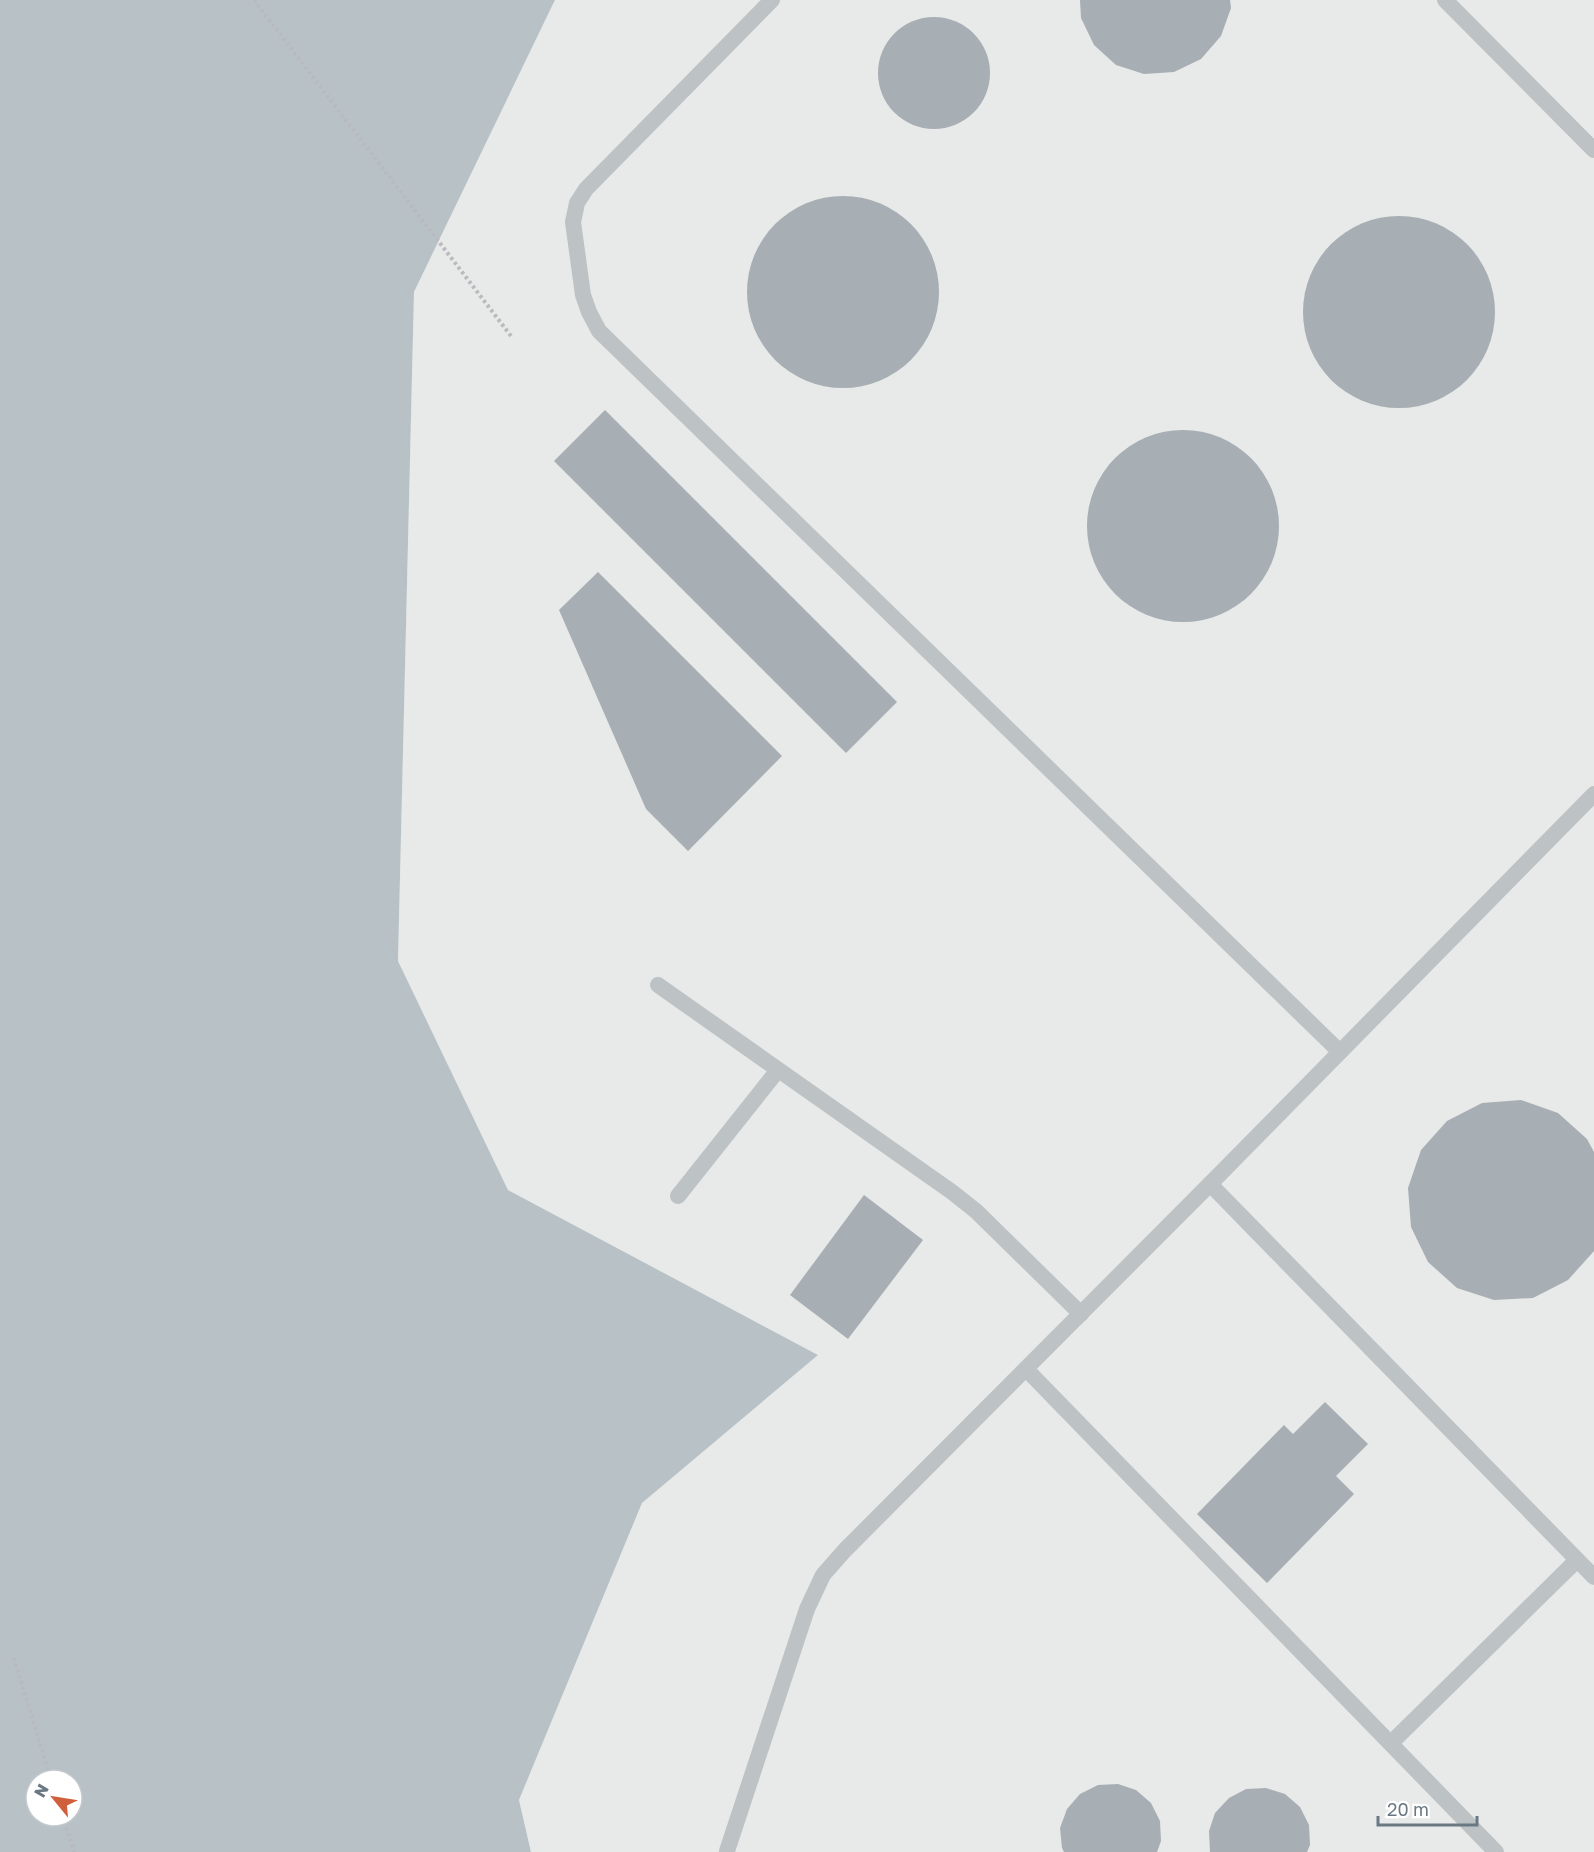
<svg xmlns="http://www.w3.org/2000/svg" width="1594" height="1852" viewBox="0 0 1594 1852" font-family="'Golos Text',sans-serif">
  <rect width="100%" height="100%" fill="#f8f8f5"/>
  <polygon fill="#e8e9e9" points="555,0 1594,0 1594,1852 531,1852 519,1800 642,1503 818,1355 508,1190 398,961 414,292"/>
  <path fill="#b8c2c6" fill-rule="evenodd" d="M0 0H555L414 292 398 961 508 1190 818 1355 642 1503 519 1800 531 1852H0ZM36 1780H72V1816H36Z"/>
  <g fill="#a7aeb4">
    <polygon points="1080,0 1230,0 1231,8 1221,36 1201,59 1174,72 1144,74 1116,65 1094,45 1081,18"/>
    <circle cx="934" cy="73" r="56"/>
    <circle cx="843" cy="292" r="96"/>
    <circle cx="1399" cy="312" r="96"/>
    <polygon points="605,410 897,702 846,753 554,461"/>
    <circle cx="1183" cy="526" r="96"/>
    <polygon points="598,572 782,756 688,851 646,809 559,610"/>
    <polygon points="1521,1100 1558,1113 1587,1139 1594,1152 1594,1251 1568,1280 1533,1298 1494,1300 1457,1288 1428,1262 1411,1227 1408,1188 1421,1150 1447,1121 1482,1103"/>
    <polygon points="864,1195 923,1240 848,1339 790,1295"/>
    <polygon points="1325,1402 1368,1444 1336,1476 1354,1494 1267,1583 1197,1514 1284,1425 1293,1434"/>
    <polygon points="1118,1784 1136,1790 1151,1803 1160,1821 1161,1841 1157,1852 1064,1852 1062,1848 1060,1828 1067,1809 1080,1794 1098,1785"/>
    <polygon points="1266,1788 1285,1794 1300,1807 1309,1825 1310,1845 1307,1852 1210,1852 1209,1831 1215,1813 1229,1798 1246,1789"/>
  </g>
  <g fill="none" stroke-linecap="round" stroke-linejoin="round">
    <g stroke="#b8bbbe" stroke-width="4" stroke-dasharray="3 3" stroke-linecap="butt">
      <polyline points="254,0 511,336"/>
      <polyline points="14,1658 51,1780"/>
      <polyline points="63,1816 74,1852"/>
    </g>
    <g stroke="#bdc2c5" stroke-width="16">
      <polyline points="772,0 586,189 577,203 573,222 583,295 589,312 599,331 1340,1052"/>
      <polyline points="1445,0 1594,150"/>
      <polyline points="658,985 952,1192 976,1211 1081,1314"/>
      <polyline points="1210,1184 1594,1577"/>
      <polyline points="678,1196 778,1070"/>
      <polyline points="1026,1369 1496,1852"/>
      <polyline points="1391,1743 1577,1560"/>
      <polyline points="727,1851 807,1609 823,1575 845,1550 1210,1184 1594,794"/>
    </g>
  </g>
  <g transform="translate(54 1798) rotate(300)"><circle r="28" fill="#ffffff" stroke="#c3c9cd" stroke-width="1.5"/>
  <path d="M0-4.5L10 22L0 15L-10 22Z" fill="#d0603d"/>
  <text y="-9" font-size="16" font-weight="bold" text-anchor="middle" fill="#6a7883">N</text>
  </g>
  <path d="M1378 1816v9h99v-9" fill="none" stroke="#6a7883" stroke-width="3"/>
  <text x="1387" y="1816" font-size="18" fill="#6a7883" stroke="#ffffff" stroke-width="4.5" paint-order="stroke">20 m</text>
</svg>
